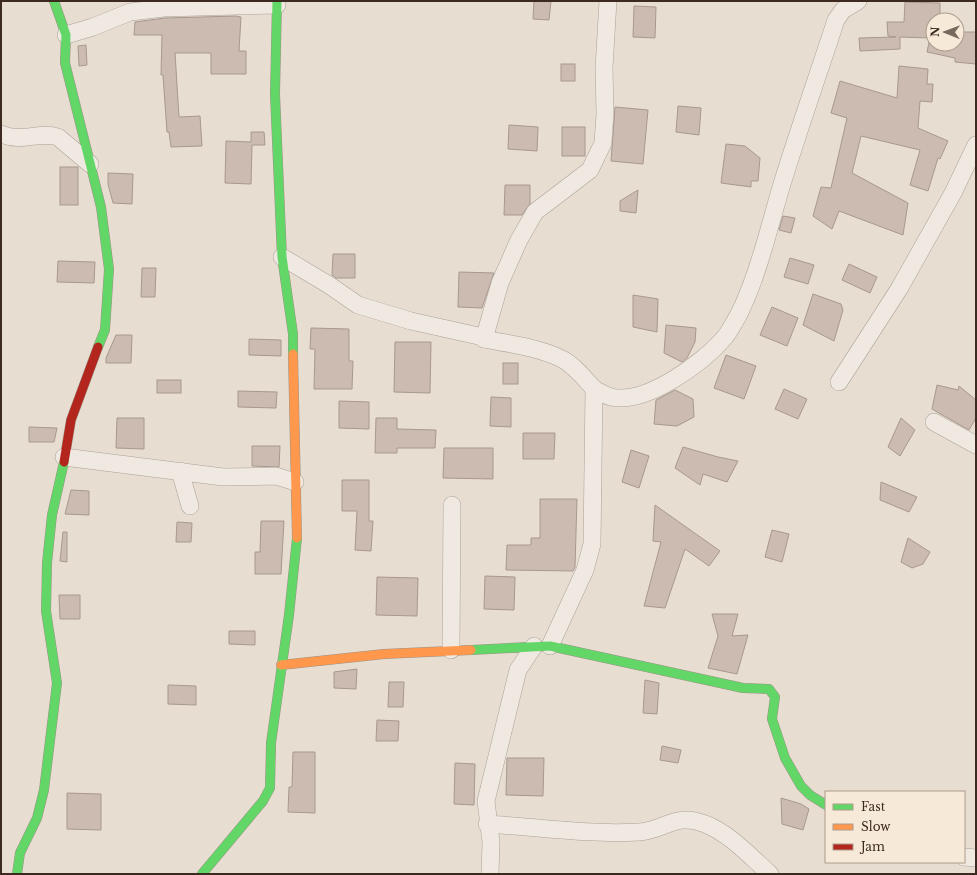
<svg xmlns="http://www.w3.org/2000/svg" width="977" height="875" viewBox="0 0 977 875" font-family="'Libre Baskerville',serif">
  <rect width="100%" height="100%" fill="#e7ddd0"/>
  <g fill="#cbbbb1" stroke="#a8988f">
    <polygon points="534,1 551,1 549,20 533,19"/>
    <polygon points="905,2 940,3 940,20 933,20 933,44 957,44 957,32 976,32 976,64 955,62 955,58 927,52 930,38 900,37 900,49 860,51 859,38 896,37 888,36 887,22 904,22"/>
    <polygon points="634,6 656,7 655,38 633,37"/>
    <polygon points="236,16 241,17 239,51 246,51 246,74 211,74 211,53 175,53 179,117 200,116 202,146 171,147 169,132 167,132 163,75 161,75 162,35 134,35 135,22 165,18"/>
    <polygon points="86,45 87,65 79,66 78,46"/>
    <rect x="561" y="64" width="14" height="17"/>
    <polygon points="899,66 928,69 927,84 933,84 932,102 920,101 918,128 948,141 940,159 938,158 928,191 910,185 920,150 861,136 852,173 908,203 903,235 839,211 832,229 813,216 821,187 831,188 847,118 831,113 840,81 897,98"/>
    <polygon points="678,106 701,108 699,135 676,132"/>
    <polygon points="615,107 648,110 643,164 611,161"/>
    <polygon points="509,125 538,127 537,151 508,149"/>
    <rect x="562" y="127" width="23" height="29"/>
    <polygon points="251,132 264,132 265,145 252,145 251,184 225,183 226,141 251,142"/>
    <polygon points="726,144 745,146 760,158 758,181 751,181 751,187 721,183"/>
    <rect x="60" y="167" width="18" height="38"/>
    <polygon points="108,173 133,174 132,204 113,203 108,184"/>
    <polygon points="505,185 530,185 530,204 522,215 504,215"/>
    <polygon points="638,190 636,213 620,211 620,201"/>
    <polygon points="783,216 795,218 791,233 779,230"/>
    <polygon points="333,254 355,254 355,278 336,278 332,275"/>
    <polygon points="790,258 814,265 808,284 784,277"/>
    <polygon points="58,261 95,262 94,283 57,282"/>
    <polygon points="849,264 877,277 870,293 842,280"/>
    <polygon points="142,268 156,268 155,297 141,297"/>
    <polygon points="459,272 494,273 482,308 458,307"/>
    <polygon points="813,294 841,304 843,310 834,341 803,325"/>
    <polygon points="633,295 658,299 657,332 633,327"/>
    <polygon points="772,307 798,318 787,346 760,335"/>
    <polygon points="666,325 696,328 695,342 687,358 682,362 664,353"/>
    <polygon points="311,328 349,329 349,361 353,361 352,389 314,389 315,349 310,349"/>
    <polygon points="116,335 132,335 131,363 106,363 106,358"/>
    <polygon points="249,339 281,340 281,356 249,355"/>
    <polygon points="395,342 431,342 430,393 394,392"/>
    <polygon points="726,355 756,366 744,399 714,388"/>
    <rect x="503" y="363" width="15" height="21"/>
    <rect x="157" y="380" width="24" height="13"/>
    <polygon points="937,385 958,390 959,386 976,400 976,418 969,430 932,409"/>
    <polygon points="784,389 807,399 798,419 775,409"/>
    <polygon points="675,390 693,399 694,417 677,426 654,424 656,400"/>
    <polygon points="238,391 277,392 276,408 238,407"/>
    <polygon points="491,397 511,398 511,427 490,426"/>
    <polygon points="339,401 369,402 369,429 339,428"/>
    <polygon points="117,418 144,418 144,449 116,448"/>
    <polygon points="376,418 397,418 397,429 436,430 435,448 397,448 397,453 375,453"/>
    <polygon points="901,418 915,430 900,456 888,447"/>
    <polygon points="29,427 57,428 54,442 29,442"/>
    <polygon points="523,433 555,433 554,459 523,459"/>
    <polygon points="252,446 280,446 279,467 252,466"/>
    <polygon points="683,447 718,457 738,461 727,482 703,474 700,485 675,468"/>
    <polygon points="444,448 493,448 493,479 443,478"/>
    <polygon points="631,450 649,456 639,488 622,482"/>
    <polygon points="342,480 369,480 369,521 373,521 371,551 355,550 357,511 342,511"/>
    <polygon points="881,482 917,497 909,512 880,500"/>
    <polygon points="71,490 89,491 89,515 65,514"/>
    <polygon points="540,499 577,499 575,567 573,571 506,570 507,545 531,545 531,538 540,538"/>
    <polygon points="655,505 720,551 709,566 685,549 665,608 644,606 661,542 653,541"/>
    <polygon points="261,521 284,521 281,574 255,574 255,552 260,552"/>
    <polygon points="177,522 192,523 191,542 176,542"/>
    <polygon points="772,530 789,534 782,562 765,557"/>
    <polygon points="63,532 67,532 67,562 60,561"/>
    <polygon points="908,538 930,552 923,564 912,568 901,562"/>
    <polygon points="485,576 515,577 514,610 484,609"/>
    <polygon points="377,577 418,578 417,616 376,615"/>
    <polygon points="59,595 80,595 80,619 60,619"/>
    <polygon points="712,614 738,614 732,636 748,635 737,674 708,668 718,636"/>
    <polygon points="229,631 255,631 255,645 229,644"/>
    <polygon points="357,669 356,689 334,688 334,672"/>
    <polygon points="645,680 659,683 657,714 643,713"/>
    <polygon points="389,682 404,682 403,707 388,707"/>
    <polygon points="168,685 196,686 196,705 168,704"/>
    <polygon points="377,720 399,721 398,741 376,741"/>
    <polygon points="662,746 681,750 678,763 660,760"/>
    <polygon points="293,752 315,752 315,813 288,812 289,787 292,787"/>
    <polygon points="507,758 544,758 543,796 506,795"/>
    <polygon points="455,763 475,764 474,805 454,804"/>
    <polygon points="67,793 101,794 101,830 67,829"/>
    <polygon points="781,798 801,804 809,809 803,830 782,824"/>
  </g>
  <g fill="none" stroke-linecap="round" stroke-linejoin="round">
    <g stroke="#aca299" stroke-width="18">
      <g id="street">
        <polyline points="66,35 93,27 130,12 164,8 277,5"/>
        <path d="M1 134C22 143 39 131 58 137L90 164"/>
        <path d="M282 257 329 285 358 305 411 321 483 337 484 339C510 344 538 347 562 359 575 366 585 379 594 389L592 544 585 570 550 646"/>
        <polyline points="484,339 500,283 519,240 535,212 590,170 603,143 605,114 604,68 608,1"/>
        <polyline points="839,382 899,289 953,193 976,145"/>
        <path d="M594 389C600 392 604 395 611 397 646 405 703 363 725 337 730 331 735 321 739 314 759 273 769 227 782 184 799 129 818 75 836 20L843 10 858 1"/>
        <polyline points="934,422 976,445"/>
        <polyline points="64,457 223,477 276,476 295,482"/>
        <polyline points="180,471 190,506"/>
        <polyline points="451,650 452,505"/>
        <path d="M487 824C538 827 588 835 639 832 666 830 676 812 705 824 729 833 751 857 770 874"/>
        <polyline points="964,857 976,858"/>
        <polyline points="490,874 491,842 486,801 518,670 534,646"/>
      </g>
    </g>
    <g stroke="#9c9288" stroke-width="10">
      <g id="fast">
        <polyline points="54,1 66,35 65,63 101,207 109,269 105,330 98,347"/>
        <polyline points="277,1 275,94 282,257 293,334 293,354"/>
        <polyline points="471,650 550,646 743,688 769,689 775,697 772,719 785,758 801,786 810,795 826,805"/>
        <polyline points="17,874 20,853 37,818 44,790 57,683 46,611 47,563 52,515 64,462"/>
        <polyline points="202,874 263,801 270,788 271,743 289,615 297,538"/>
      </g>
    </g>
    <g stroke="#9c9288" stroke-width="10">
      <g id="slow">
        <polyline points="293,354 297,538"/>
        <polyline points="281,665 384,654 471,650"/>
      </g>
    </g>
    <g stroke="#9c9288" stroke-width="10">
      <polyline id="jam" points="64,462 71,420 98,347"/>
    </g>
    <use href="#street" stroke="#efe9e2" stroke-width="17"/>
    <use href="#fast" stroke="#63d668" stroke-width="9"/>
    <use href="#slow" stroke="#ff974d" stroke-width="9"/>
    <use href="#jam" stroke="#b3261e" stroke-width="9"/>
  </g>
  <rect width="977" height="875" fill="none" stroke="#3c2920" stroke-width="4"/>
  <rect x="825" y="791" width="140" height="72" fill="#f7e9d7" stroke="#ac9c8e"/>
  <rect x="833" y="804" width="20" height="6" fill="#63d668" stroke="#ac9c8e"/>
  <text x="861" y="811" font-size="12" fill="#3c2920">Fast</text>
  <rect x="833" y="824" width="20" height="6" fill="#ff974d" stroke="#ac9c8e"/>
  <text x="861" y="831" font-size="12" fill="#3c2920">Slow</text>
  <rect x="833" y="844" width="20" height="6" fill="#b3261e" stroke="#ac9c8e"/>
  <text x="861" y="851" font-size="12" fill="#3c2920">Jam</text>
  <g transform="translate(945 32) rotate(271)"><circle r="19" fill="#f7e9d7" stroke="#ac9c8e"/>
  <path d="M0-3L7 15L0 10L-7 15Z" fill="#78685e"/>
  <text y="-6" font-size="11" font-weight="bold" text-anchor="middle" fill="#3c2920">N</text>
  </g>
</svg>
